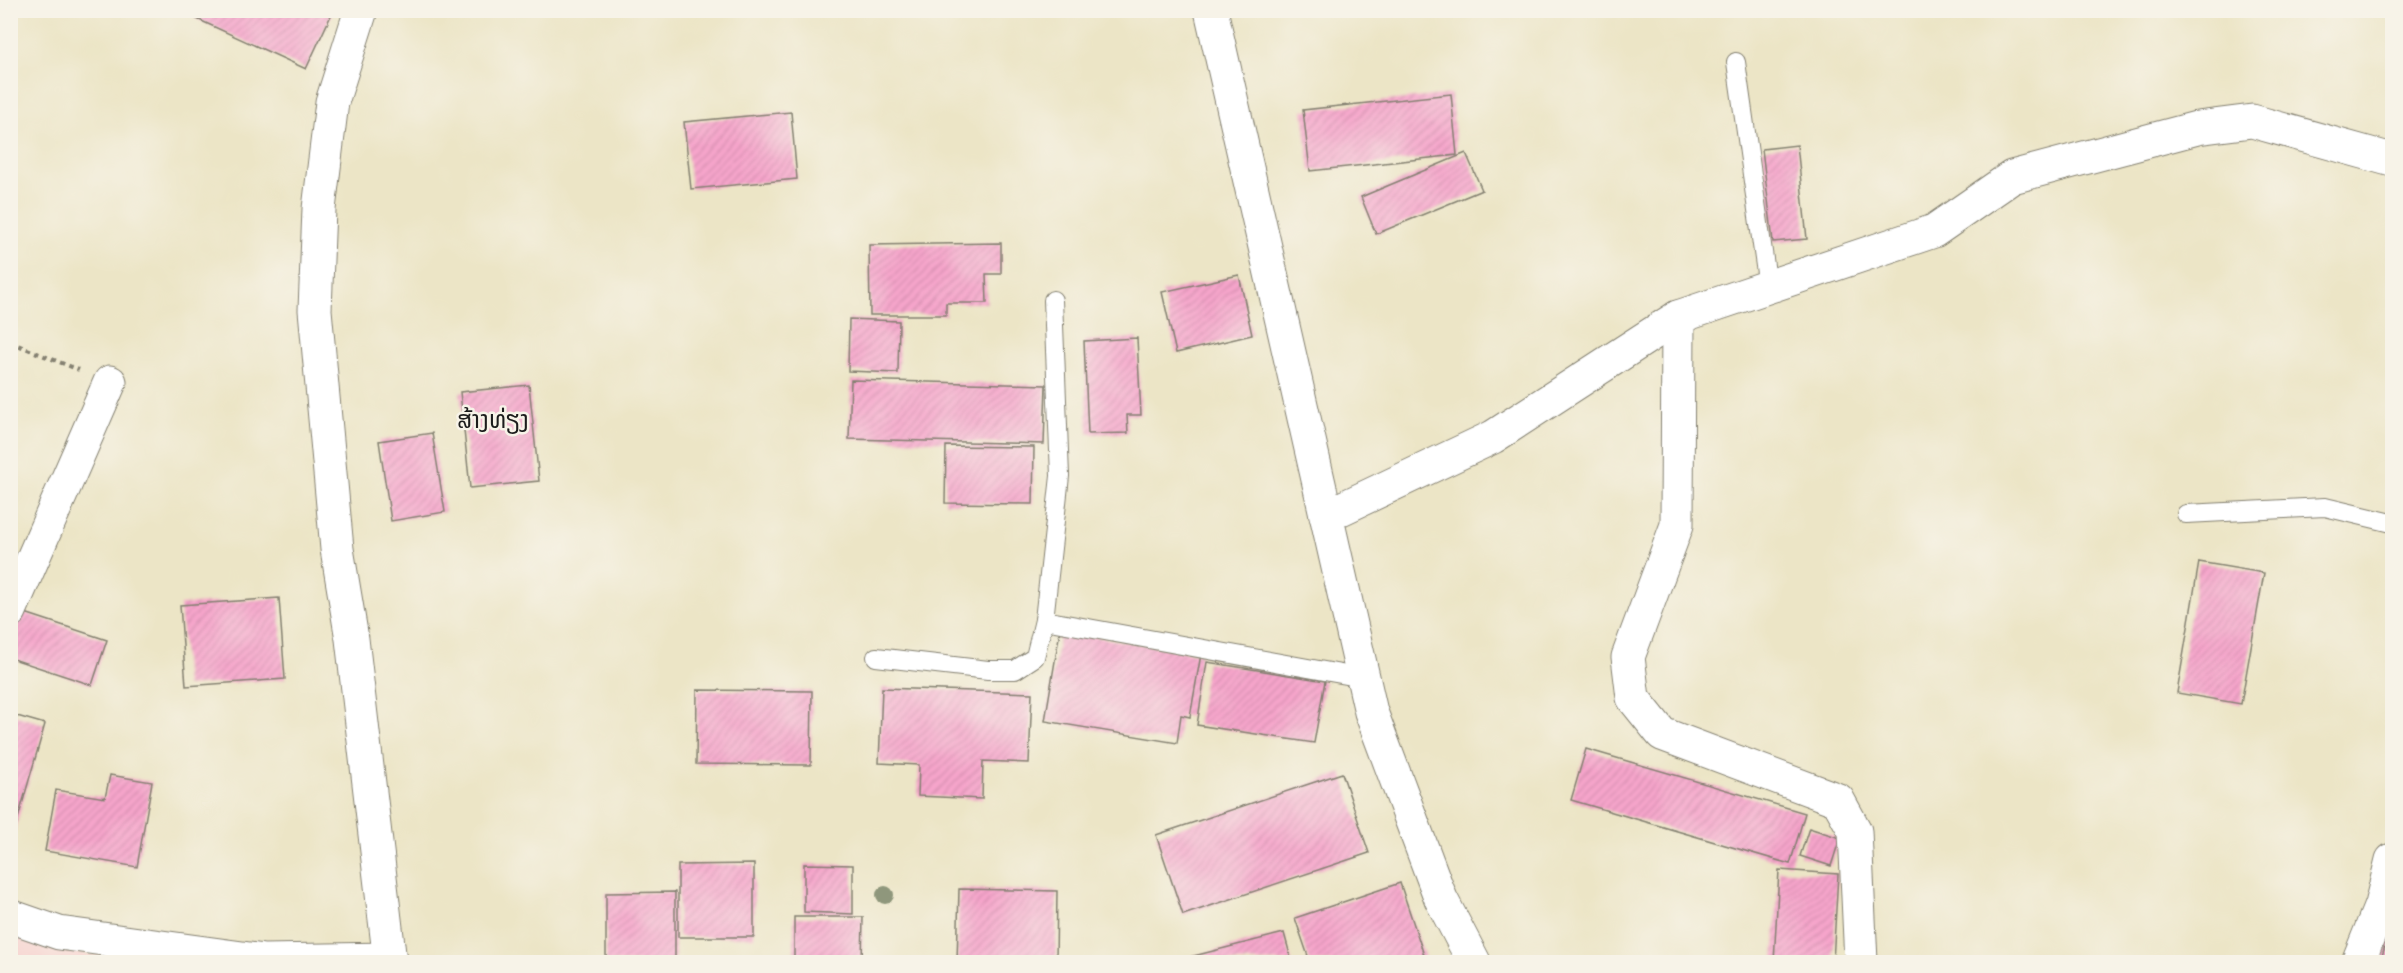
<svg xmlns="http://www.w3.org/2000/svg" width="2403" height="973" viewBox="0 0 2403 973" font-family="Dekko,'Noto Sans Lao',sans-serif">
  <defs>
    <pattern id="building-hatch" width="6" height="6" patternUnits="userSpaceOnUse" patternTransform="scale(1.5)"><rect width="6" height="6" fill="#f6a5cb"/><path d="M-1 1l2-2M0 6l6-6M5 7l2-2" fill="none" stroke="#d28dae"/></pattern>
  </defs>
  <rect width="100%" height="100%" fill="#f7f3e8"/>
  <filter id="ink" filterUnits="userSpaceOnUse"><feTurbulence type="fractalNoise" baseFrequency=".0167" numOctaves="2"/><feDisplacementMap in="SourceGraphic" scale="12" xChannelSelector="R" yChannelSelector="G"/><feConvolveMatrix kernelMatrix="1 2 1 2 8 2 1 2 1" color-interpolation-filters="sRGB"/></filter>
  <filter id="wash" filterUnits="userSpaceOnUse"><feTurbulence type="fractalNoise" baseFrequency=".008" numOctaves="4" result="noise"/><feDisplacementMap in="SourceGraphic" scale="24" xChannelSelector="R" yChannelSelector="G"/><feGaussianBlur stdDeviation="1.35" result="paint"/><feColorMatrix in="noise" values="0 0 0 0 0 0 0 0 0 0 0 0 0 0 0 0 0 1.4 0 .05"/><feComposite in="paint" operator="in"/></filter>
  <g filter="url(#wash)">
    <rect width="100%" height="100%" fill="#ece5c6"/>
    <polygon fill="#f7d0ce" points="11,934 58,949 139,962 11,962"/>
    <g id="blocks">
      <g fill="url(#building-hatch)">
        <polygon points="198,10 331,10 333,11 306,69 195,18"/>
        <polygon points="1451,94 1457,155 1310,171 1303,110"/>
        <polygon points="791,112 797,179 691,189 684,122"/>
        <polygon points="1797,145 1807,239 1773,242 1762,149"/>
        <polygon points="1466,153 1482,190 1376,234 1361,197"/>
        <polygon points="1001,243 1001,274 986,274 987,303 946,303 946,315 870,315 869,245"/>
        <polygon points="1239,275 1252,335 1176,353 1162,292"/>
        <polygon points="849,319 899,321 898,373 848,371"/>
        <polygon points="1137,338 1141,415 1127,415 1128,433 1088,434 1084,341"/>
        <polygon points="851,380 1046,385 1044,444 849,439"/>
        <polygon points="529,385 539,481 470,488 460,392"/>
        <polygon points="432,433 445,512 391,521 379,441"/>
        <polygon points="946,446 1034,447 1033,504 945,503"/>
        <polygon points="2199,562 2264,573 2241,704 2177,693"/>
        <polygon points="279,598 285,679 186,686 180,605"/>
        <polygon points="19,611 107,640 92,685 10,658 10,637"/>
        <polygon points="1060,631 1201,654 1190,717 1181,715 1177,743 1045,721"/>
        <polygon points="1207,662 1325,681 1314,743 1197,725"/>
        <polygon points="882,688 1032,693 1029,763 983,761 982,799 918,796 919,765 879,763"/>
        <polygon points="697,690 812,691 811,765 696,764"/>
        <polygon points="10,714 45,724 11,843 10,843"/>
        <polygon points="1586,749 1805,813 1790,864 1571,800"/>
        <polygon points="1342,773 1369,853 1183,915 1156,835"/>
        <polygon points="110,775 152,782 137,867 45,851 56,790 105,798"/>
        <polygon points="1809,828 1840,838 1831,866 1800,856"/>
        <polygon points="754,864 754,937 678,937 678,865"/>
        <polygon points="804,864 853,865 853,914 804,912"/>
        <polygon points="1779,870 1838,874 1833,962 1774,962"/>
        <polygon points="1400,883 1425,958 1411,962 1310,962 1295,918"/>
        <polygon points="959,889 1057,891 1056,962 957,962"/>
        <polygon points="675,892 675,962 606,962 606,893"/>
        <polygon points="794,917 863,917 862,962 794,962"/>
        <polygon points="2392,924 2392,962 2381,959"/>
        <polygon points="1284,933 1292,962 1170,962"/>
      </g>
    </g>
  </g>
  <g filter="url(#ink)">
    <use href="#blocks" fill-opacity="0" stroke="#848071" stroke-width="1.5"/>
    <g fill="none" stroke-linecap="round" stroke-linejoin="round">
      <g stroke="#848071" stroke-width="20">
        <g id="lane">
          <polyline points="1736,62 1768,287"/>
          <polyline points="2186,514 2325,507 2392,523"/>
          <polyline points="1044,620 1363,678"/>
          <polyline points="876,657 988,670 1015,670 1035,657 1044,620 1060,476 1053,300"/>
        </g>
      </g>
      <g stroke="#848071" stroke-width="35">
        <g id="street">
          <polyline points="361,10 332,102 319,209 315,310 337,549 352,639 390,962"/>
          <polyline points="1211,10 1371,712 1441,899 1474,962"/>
          <polyline points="1678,317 1677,525 1628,657 1633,698 1662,734 1838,800 1855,831 1861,962"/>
          <polyline points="1326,516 1493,437 1678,317 1934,231 2012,177 2197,128 2252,121 2392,160"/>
          <polyline points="10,611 110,382"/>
          <polyline points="10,916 59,933 264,961 390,959"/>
          <polyline points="2358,962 2381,905 2392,860"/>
        </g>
      </g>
      <polyline stroke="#848071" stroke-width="4" stroke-dasharray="4.5 4.5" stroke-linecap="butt" points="10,342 79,370"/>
      <use href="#lane" stroke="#fff" stroke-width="18"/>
      <use href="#street" stroke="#fff" stroke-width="33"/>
    </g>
    <circle fill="#8f977b" cx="885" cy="895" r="9"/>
  </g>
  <g text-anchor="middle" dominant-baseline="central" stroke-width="5" stroke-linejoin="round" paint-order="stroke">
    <g font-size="24" fill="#1c1c1c" stroke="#f7f3e8">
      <text x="493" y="423">ສ້າງທ່ຽງ</text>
    </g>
  </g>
  <rect width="2403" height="973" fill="none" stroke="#f7f3e8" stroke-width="36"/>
</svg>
